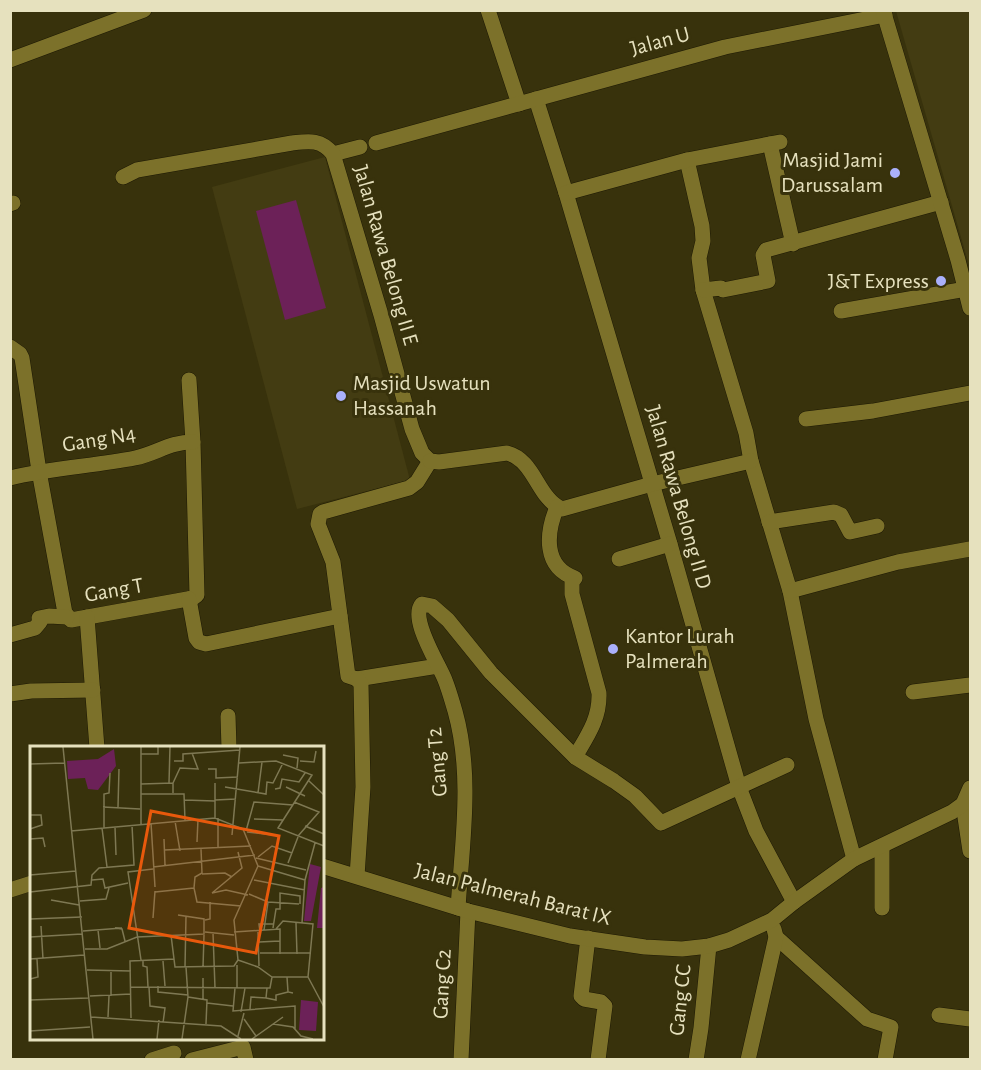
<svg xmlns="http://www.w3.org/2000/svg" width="981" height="1070" viewBox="0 0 981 1070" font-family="'Alegreya Sans',sans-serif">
  <rect width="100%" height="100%" fill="#38320c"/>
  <g fill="#433c12">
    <polygon points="896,11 970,11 970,265 969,265"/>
    <polygon points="325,157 410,480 297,509 212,187"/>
  </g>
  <polygon fill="#6c2158" points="296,200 326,308 285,320 256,211"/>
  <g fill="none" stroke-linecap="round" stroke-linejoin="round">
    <g stroke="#1d1904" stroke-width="16">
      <g id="minor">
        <polyline points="488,10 519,104"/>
        <polyline points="10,60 144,10"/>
        <polyline points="536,99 566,193 670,544 739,787 756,831 794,902"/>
        <polyline points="376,143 725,47 885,15"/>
        <polyline points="770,144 793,244"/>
        <polyline points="333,154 360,147"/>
        <polyline points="687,160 702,226 703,241 699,258 703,290 746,433 751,461 790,591 816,719 854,859"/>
        <path d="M123 177 137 170 292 143C309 141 321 139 333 154L381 315 412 429 422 453 430 461"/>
        <polyline points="566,193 687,160 780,142"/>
        <polyline points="10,204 13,203"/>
        <polyline points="703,290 721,288 723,290 768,281 763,255 766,250 941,202"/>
        <polyline points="841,311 966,289"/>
        <polyline points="10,347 20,354 22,358 39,471 65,613 71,620 193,598 197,595 193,442 189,380"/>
        <polyline points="806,419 873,411 970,393"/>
        <polyline points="430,461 417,482 409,488 323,512 320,514 318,524 333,562 348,676 357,679 438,666"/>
        <path d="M430 461 439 462 507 453C535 460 537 498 562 509L652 484 751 461"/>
        <path d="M10 478C52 468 94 466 135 458 158 453 169 442 193 442"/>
        <path d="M557 507C546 533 543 567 575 578L572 582V594L599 693C600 718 588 735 575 757"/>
        <polyline points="769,522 834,512 841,515 850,532 877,526"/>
        <polyline points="619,559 670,544"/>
        <polyline points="790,591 898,562 970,549"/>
        <polyline points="189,599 196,638 199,642 206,644 340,616"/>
        <polyline points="87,617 97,748"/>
        <polyline points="10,635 35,628 40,622 39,618 49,616 67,617"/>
        <polyline points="357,679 361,684 363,787 357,876"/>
        <polyline points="913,692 970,685"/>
        <polyline points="10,694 31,691 93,690"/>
        <polyline points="228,716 229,748"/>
        <polyline points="963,804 970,851"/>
        <polyline points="882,846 882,908"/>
        <path d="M458 908C462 843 473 775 455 711 452 701 449 690 445 680 439 664 409 619 422 604L432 606 448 620 491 673 575 757 614 781 635 796 661 823 787 765"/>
        <polyline points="776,937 867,1019 891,1027 885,1060"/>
        <polyline points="588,938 581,996 584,999 601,1002 605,1006 598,1060"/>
        <polyline points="939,1015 970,1019"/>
        <polyline points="152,1060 174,1053"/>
        <polyline points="192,1060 243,1047 246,1060"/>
        <polyline points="461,1060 468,911"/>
        <polyline points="696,1060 701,1028 709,946"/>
        <polyline points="748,1060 776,937 774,929"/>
      </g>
    </g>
    <g stroke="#1d1904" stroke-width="16">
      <g id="tertiary">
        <polyline points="883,10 958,260 970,308"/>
        <polyline points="322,866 468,911 570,936 645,947 682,949 709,946 729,940 772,920 794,902 854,859 952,812 963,804 970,788"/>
        <polyline points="10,890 32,883"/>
      </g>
    </g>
    <use href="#minor" stroke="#7c712a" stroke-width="15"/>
    <use href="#tertiary" stroke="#7c712a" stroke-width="15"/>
  </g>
  <g fill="#aab0fb" stroke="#38320c" stroke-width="2">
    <circle cx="895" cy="173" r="6"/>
    <circle cx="941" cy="281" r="6"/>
    <circle cx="341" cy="396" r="6"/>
    <circle cx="613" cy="649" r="6"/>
  </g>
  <g text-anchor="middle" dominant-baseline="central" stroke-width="6" stroke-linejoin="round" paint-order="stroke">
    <g font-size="22" fill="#e6e1be" stroke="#38320c">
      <text transform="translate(660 41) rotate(-15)">Jalan U</text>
      <text transform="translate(386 255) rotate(74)">Jalan Rawa Belong II E</text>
      <text transform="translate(99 439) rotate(-9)">Gang N4</text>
      <text transform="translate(679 497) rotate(74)">Jalan Rawa Belong II D</text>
      <text transform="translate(114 590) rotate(-10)">Gang T</text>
      <text transform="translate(437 762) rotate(-95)">Gang T2</text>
      <text transform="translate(513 894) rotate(14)">Jalan Palmerah Barat IX</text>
      <text transform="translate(442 984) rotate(-87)">Gang C2</text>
      <text transform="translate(680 1000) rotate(-84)">Gang CC</text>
    </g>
    <g font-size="22" fill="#e6e1be" stroke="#38320c" text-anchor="end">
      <text x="883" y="160">Masjid Jami<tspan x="883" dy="25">Darussalam</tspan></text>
      <text x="929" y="281">J&amp;T Express</text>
      <text x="353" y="383" text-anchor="start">Masjid Uswatun<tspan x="353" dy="25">Hassanah</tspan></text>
      <text x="625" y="636" text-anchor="start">Kantor Lurah<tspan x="625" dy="25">Palmerah</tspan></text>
    </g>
  </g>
  <g transform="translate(30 746)">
    <rect width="294" height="294" fill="#38320c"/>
    <path d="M84 3 86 20 68 44 58 43 55 32 38 33 37 15 68 13Z" fill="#6c2158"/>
    <path d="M280 118 291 121 281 175H274ZM294 141V182H287L291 142Z" fill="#6c2158"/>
    <path d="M271 254 288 256 286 285 269 284Z" fill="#6c2158"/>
    <path fill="none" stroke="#7e7853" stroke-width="1.5" d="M33 1 63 293M111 8H128V1M253 9 268 12 267 22M144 15H153V8L210 4M270 15 284 16 286 5M209 17 246 15 282 29 248 82 294 100M0 18 34 17M178 23H186V32L208 31M279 35 294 49M139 37 140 1M143 37 150 22 168 23 162 7M111 38 143 37V47M195 41 236 48 237 36 243 37 253 17M256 41 275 50M245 43 250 42 252 33 269 36 275 27M228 47 232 16M111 48H154L155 74M154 54 185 55M185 54 206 53M264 56 289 66 268 90M73 61 110 63M88 61 89 23M0 69H11L12 79 0 83M185 72V37M224 73 253 74M145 75 150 105M121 77 125 141M111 78V1M275 80 294 88M85 81 86 109M72 82 77 121M74 82V48L79 47 80 27M41 85 185 72 213 83 228 120 204 174 208 214M216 85 224 56 263 59M217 86 243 89M202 89 210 1M0 93 13 92 15 101M134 93 135 119M167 96 168 73M188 102V72M171 103 172 127 165 131 164 142 167 156 211 160M134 104 221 100M228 111 242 100 262 107M226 112 276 124M258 117 268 91M228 120 275 134M123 121 225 109M172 128 195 127 202 131M0 129 46 125M62 134 73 133 75 142 98 137M224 134 275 144M0 146 61 139 62 129 69 122 104 119 102 79M125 146 164 142M182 147 212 122 208 106M182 147 196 144 218 149M219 148 238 156M21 154 49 159M50 155 76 153 79 142M238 156 269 158M123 172 125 145M0 173 52 171M175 174 180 173V156M266 177 267 208M272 177 275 134 285 97M11 180 13 213M85 182 92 183 95 195M243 182 246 163H250V147L270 150V158M246 183 253 175 283 178 278 231M68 184 70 202M234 184 238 156M53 185 92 182M175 186 204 189M204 186 250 183V208M228 186 229 220M230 186 229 178H243M183 187 185 242M141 189 145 221 204 220 208 214M0 191 52 188M229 196 250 195M55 203H77L107 191 174 188V173L148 169M230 207H281M0 213 54 209M111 214 98 126 123 123M113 214V220L117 221 118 241M208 214 228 221 242 231H278M133 215 135 240M207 219V242M155 221 156 170M173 221 174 189M57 224 101 225M81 226V250M257 231 258 246 263 247M278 231 294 261M0 233 8 231 7 213M128 240V246L158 249M101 241 240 242 242 231M119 241 120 260 135 262 133 277M205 242 203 265 265 260V284M60 250 101 248M158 251 177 254 176 278M236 252 246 254V249L258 246M0 254 58 252M173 254V232M177 257 203 260M220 263 221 251 236 252 237 242M211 266 215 242M61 271 191 280 211 293M78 271 79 250M101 272 100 215 144 213M214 273 226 290M243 278 263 281 271 290 283 293M0 285 60 281M208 290 214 267M127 293 129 274M152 293 158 251 156 221M222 293 253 271"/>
    <path fill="#e8590c" fill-opacity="0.15" stroke="#e8590c" stroke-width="3" d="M121 65 249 90 226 207 99 182Z"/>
    <rect width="294" height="294" fill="none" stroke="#e6e1be" stroke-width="3"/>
  </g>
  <rect width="981" height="1070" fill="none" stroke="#e6e1be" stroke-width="24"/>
</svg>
